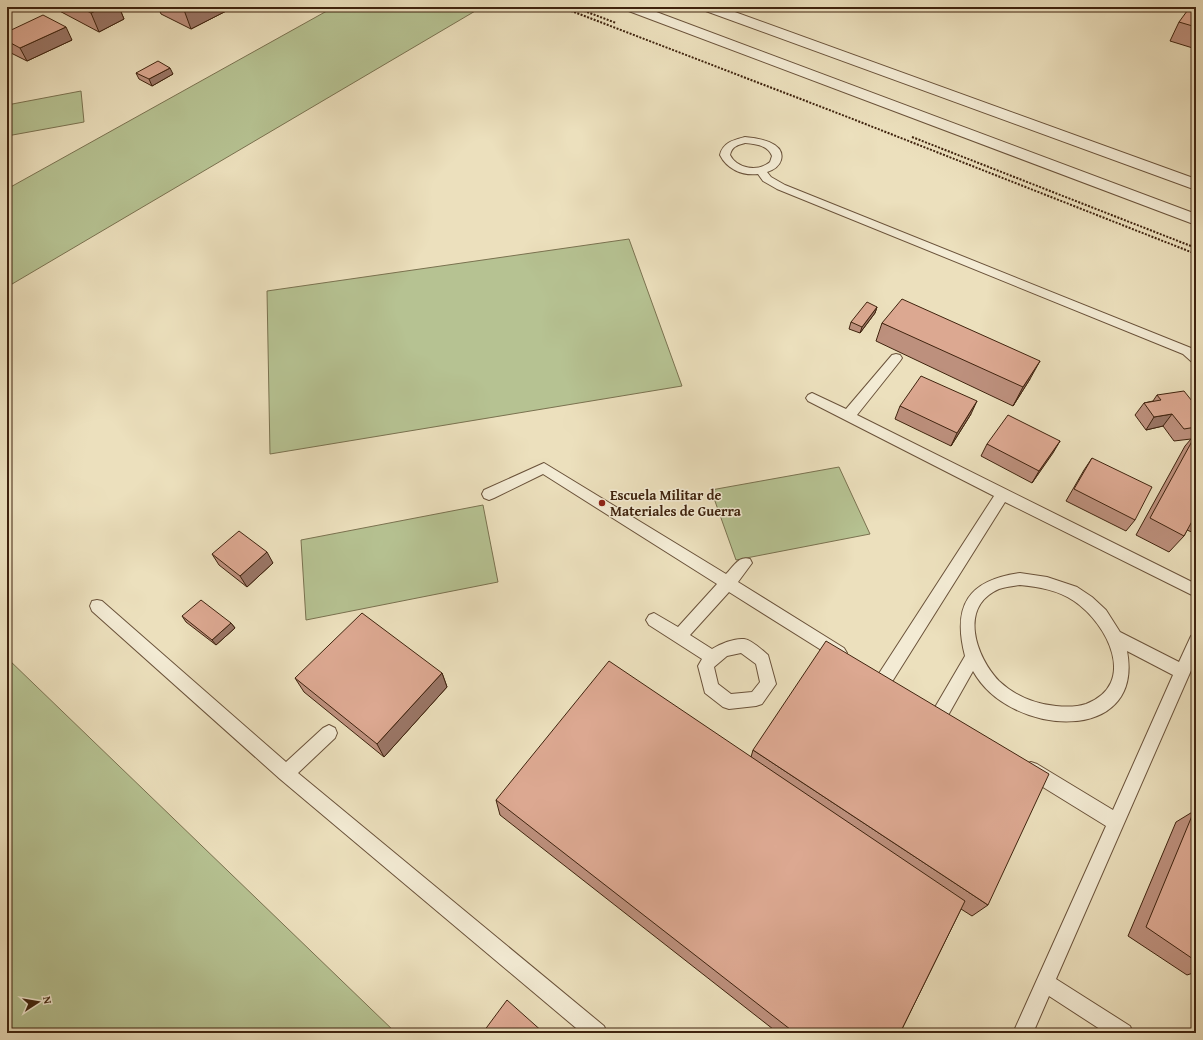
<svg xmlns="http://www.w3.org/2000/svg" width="1203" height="1040" viewBox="0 0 1203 1040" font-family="'Gentium Book Plus',serif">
  <rect width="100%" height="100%" fill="#ece0bd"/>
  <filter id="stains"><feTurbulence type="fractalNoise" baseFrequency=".005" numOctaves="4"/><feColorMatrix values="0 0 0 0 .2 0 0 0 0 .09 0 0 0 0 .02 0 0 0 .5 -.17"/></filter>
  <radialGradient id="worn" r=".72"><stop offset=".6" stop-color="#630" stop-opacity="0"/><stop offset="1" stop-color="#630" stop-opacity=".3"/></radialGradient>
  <g fill="#b6c292" stroke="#7a7250">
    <polygon points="334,7 482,7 7,287 7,189"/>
    <polygon points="81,91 84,122 7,136 7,105"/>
    <polygon points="629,239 682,386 270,454 267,291"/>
    <polygon points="839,467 870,534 736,560 711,490"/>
    <polygon points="483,505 498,582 306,620 301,540"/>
    <polygon points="7,658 396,1033 7,1033"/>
  </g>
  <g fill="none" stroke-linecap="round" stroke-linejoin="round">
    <g stroke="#6a523a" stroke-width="2">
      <g id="lane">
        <path d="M745 137C757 138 786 142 781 160 779 167 773 170 767 172L771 177 785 185 1191 348 1196 352V363L1192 362 1183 354 777 189 763 181 758 174C742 176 727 169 720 155 723 142 734 140 745 137ZM745 143C755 144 768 145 772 156L770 162C758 172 737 169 730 155 732 146 738 145 745 143Z"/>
        <polygon points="896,354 900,355 902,358 900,361 857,415 1196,584 1196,597 1005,502 890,685 884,687 878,685 876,680 878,675 994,496 808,401 806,398 808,395 812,393 846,409 892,355"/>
        <path d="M544 463 726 574C733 567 739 555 750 559L752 563 738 582 844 648 847 653 844 658 839 660 834 658 729 592 690 635 712 649C720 644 734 638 744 639 752 640 762 650 768 655L776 684 762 704 756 706 729 709 723 707 705 693 698 666 702 659 649 625 646 620 649 615 654 613 678 627 717 584 543 474 494 498 489 500 484 498 482 494 484 490ZM741 653 756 664 760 682 752 692 731 694 718 684 714 667 727 656Z"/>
        <path d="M1020 573 1047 577 1077 587 1092 597 1106 610 1120 632 1179 662 1191 636 1196 634V659L1056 979 1130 1026 1133 1033H1106L1049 996 1033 1033H1013L1106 826 1025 776 1023 770 1025 764 1031 762 1037 764 1113 810 1173 675 1127 651C1145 746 1009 737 973 671L946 719 940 722 934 719 932 714 934 709 965 656C952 606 968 580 1020 573ZM1020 585C1039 587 1058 590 1074 601 1108 624 1138 684 1086 704 1077 707 1066 707 1056 706 1035 704 1015 696 999 681 976 657 958 607 999 589 1006 587 1013 586 1020 585Z"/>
        <polygon points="97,600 102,601 286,762 323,728 329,725 335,728 337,733 335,738 298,773 604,1026 607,1033 582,1033 280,779 92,611 90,606 92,601"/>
      </g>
    </g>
    <g stroke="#6a523a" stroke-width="2">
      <g id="street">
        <polygon points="624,7 643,7 1196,214 1196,225 626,10"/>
        <polygon points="701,7 721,7 1196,179 1196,190 703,10"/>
      </g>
    </g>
    <g stroke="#3f230e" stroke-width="2" stroke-dasharray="2 1.5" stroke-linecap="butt">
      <polyline points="561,7 845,116 1196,254"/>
      <polyline points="574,7 616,23"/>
      <polyline points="912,137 1196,248"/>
    </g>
    <use href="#lane" fill="#f3ebd4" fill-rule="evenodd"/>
    <use href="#street" fill="#f3ebd4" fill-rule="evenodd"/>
  </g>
  <g fill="#bd907d" stroke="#3f230e">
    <polygon points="52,7 119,7 124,19 99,32"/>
    <polygon points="158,7 234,7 191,29 161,14"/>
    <polygon points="1196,7 1196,49 1170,41 1179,22"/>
    <polygon points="7,32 72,40 27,61 7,51"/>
    <polygon points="136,73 173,74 152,86 139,79"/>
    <polygon points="877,307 875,313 860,333 849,329 851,322"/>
    <polygon points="882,323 1030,379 1013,406 876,341"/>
    <polygon points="1157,395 1196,406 1196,531 1194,533 1187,530 1184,536 1169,552 1136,535 1185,446 1191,439 1174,441 1163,426 1146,430 1135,415 1144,403 1153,401"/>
    <polygon points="900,406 971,414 951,446 895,419"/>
    <polygon points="1060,441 1032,483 981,456 987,444"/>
    <polygon points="1092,458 1135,520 1126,531 1066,501 1084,470"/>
    <polygon points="212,554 273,563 247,587 219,565"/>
    <polygon points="182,616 231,623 235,628 216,645 186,622"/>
    <polygon points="442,673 447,687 384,757 304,692 295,678"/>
    <polygon points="753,750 988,905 972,916 961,909 900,1033 778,1033 500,815 496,800 751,757"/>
    <polygon points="1194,811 1196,812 1196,972 1187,975 1128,936 1176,822"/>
  </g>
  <g fill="#9a7666" stroke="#3f230e">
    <polygon points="103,7 119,7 124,19 99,32 91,13"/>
    <polygon points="190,7 234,7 191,29 184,10"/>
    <polygon points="66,27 72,40 27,61 20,48"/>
    <polygon points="170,68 173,74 152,86 149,79"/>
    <polygon points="877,307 875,313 860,333 862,327"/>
    <polygon points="1040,361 1030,379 1013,406 1023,387"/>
    <polygon points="977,401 971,414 951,446 957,433"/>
    <polygon points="1172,414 1163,426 1146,430 1154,417"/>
    <polygon points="1060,441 1053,453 1032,483 1039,471"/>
    <polygon points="267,552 273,563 247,587 240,576"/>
    <polygon points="231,623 235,628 216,645 212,640"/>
    <polygon points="442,673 447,687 384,757 377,744"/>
  </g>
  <g fill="#dca891" stroke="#3f230e">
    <polygon points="79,7 103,7 91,13"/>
    <polygon points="178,7 190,7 184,10"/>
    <polygon points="1190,7 1196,7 1196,27 1179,22"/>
    <polygon points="43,15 66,27 20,48 7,41 7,32"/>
    <polygon points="158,61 170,68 149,79 136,73"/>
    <polygon points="902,299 1040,361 1023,387 882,323"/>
    <polygon points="867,302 877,307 862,327 851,322"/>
    <polygon points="921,376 977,401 957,433 900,406"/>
    <polygon points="1184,391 1196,406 1196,427 1184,429 1172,414 1154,417 1144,403 1161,400 1157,395"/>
    <polygon points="1008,415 1060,441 1039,471 987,444"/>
    <polygon points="1196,434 1196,514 1184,536 1150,518"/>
    <polygon points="1092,458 1152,487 1135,520 1074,489"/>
    <polygon points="239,531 267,552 240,576 212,554"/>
    <polygon points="201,600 231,623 212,640 182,616"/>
    <polygon points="362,613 442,673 377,744 295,678"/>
    <polygon points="826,641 1049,774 988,905 753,750"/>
    <polygon points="609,661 965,901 900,1033 795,1033 496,800"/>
    <polygon points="1194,811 1196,812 1196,961 1146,927"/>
    <polygon points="507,1000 544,1033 487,1033 484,1031"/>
  </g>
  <circle fill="#8f2418" stroke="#f3ebd4" stroke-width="1.5" cx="602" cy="503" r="4"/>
  <g text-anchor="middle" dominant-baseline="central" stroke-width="3" stroke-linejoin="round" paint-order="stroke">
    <g font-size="14" font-weight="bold" fill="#3f230e" stroke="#f3ebd4" text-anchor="start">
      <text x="610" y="495">Escuela Militar de<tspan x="610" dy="16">Materiales de Guerra</tspan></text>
    </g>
  </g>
  <rect width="1203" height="1040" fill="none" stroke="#ece0bd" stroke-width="24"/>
  <rect x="8" y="8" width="1187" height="1024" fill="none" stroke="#3f230e" stroke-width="2"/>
  <rect x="12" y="12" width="1179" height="1016" fill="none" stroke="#3f230e"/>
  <g transform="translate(38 1002) rotate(78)" stroke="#f3ebd4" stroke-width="3" paint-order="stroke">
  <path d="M0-3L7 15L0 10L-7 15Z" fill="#3f230e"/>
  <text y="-6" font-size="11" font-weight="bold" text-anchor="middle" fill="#3f230e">N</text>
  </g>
  <rect width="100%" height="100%" filter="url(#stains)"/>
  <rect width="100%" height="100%" fill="url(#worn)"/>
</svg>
